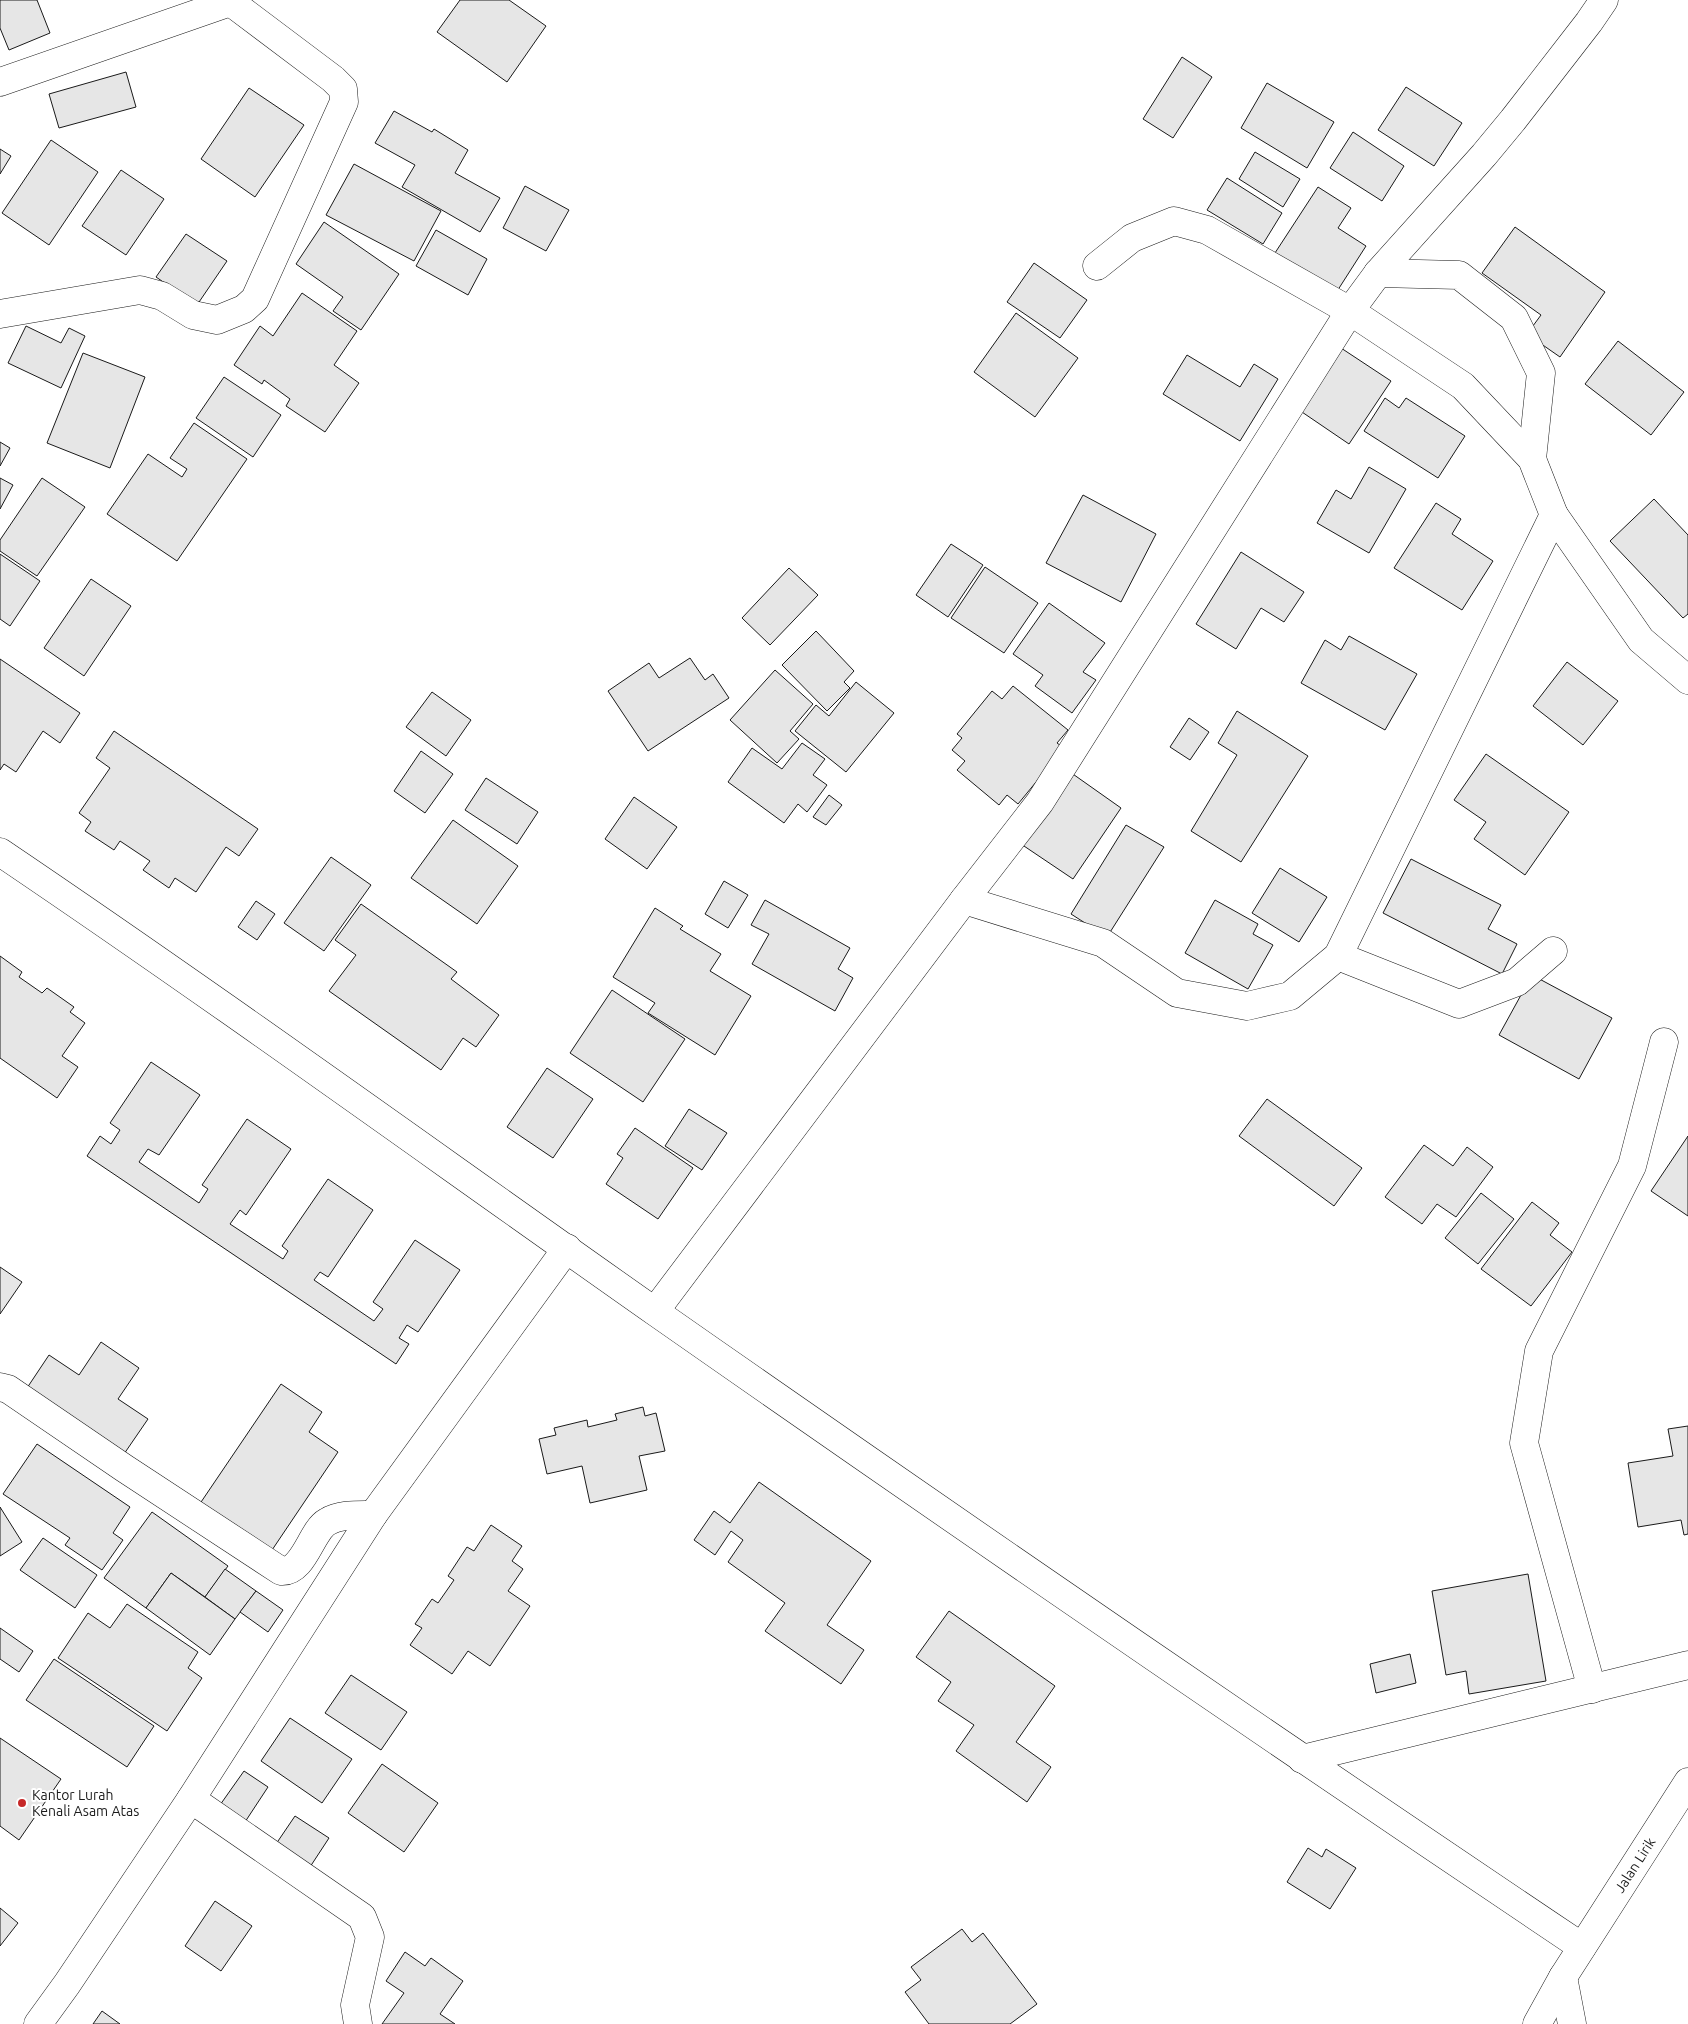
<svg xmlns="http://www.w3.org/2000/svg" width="1688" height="2024" viewBox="0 0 1688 2024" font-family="Ubuntu,sans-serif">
  <rect width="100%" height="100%" fill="#fff"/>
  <g fill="#e6e6e6" stroke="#1a1a1a">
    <polygon points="0,0 37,0 50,33 9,50 0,28"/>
    <polygon points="460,0 509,0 546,26 507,82 437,32"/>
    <polygon points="1182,57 1212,77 1173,138 1143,119"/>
    <polygon points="126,72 136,107 59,128 49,94"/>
    <polygon points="1267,83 1334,122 1307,168 1241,128"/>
    <polygon points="1406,87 1462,123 1434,166 1378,130"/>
    <polygon points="249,88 304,125 255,197 201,159"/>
    <polygon points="394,111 432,132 434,129 468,150 455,173 500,198 480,232 402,187 415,165 375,143"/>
    <polygon points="1353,132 1404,166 1382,201 1330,168"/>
    <polygon points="51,140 98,172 49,245 2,213"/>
    <polygon points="0,149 11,156 0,174"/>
    <polygon points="1255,152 1300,179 1283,207 1239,179"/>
    <polygon points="354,164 441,211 414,261 326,215"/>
    <polygon points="121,170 164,199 126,255 82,226"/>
    <polygon points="1227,178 1282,213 1263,244 1207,210"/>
    <polygon points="525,186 569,210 546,251 503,228"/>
    <polygon points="1318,187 1351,208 1338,228 1366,246 1334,296 1273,256"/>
    <polygon points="324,222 399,274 361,330 333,311 343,297 296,264"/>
    <polygon points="1515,227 1605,292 1560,357 1527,334 1541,315 1482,273"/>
    <polygon points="436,230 487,259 468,295 416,266"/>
    <polygon points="186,234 227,261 197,305 156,277"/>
    <polygon points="1034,263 1087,300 1060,338 1007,302"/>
    <polygon points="302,293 357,331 334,365 359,383 325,432 286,406 290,399 264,380 262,384 234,365 260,326 273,336"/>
    <polygon points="1016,313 1078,358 1035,417 974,372"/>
    <polygon points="26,326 61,343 69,328 85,336 61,388 8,363"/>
    <polygon points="1618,341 1684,392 1651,435 1585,384"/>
    <polygon points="1341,348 1391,381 1349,444 1299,410"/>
    <polygon points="83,353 145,377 110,468 47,443"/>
    <polygon points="1187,355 1240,387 1254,364 1278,379 1240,441 1163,394"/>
    <polygon points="224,377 281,415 253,457 196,418"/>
    <polygon points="1385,398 1399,408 1406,398 1465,436 1438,478 1364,431"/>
    <polygon points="194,423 247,459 177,561 107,514 148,454 182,477 187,469 170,458"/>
    <polygon points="0,442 10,448 0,466"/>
    <polygon points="1369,467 1406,489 1369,553 1317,523 1336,490 1351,499"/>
    <polygon points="0,478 13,485 0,509"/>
    <polygon points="42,478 85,507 37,576 0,551 0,540"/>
    <polygon points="1083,495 1156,534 1121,602 1046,563"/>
    <polygon points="1654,499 1688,535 1688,614 1683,618 1610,541"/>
    <polygon points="1436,503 1461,519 1452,534 1493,561 1462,610 1394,568"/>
    <polygon points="951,544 983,565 948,617 916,595"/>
    <polygon points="1241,552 1304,592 1284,622 1261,608 1236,649 1196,624"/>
    <polygon points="0,554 40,581 10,626 0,619"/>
    <polygon points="985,567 1038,603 1004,653 951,618"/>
    <polygon points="789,568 818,595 770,645 742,618"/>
    <polygon points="91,579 131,606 84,676 44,648"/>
    <polygon points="1049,603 1105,643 1083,672 1096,680 1072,713 1035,686 1043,675 1013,654"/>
    <polygon points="816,631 854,671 844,682 850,688 827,711 782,665"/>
    <polygon points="1349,636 1417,674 1385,730 1301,683 1325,640 1341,650"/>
    <polygon points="690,658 705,680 713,674 729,698 648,751 608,691 649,663 659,678"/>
    <polygon points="0,659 80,713 60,743 43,731 16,772 4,764 0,770"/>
    <polygon points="1567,662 1618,701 1583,745 1533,706"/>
    <polygon points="775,670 813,704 790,731 799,739 777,763 730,720"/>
    <polygon points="856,682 894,713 846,772 795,731 816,705 829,716"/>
    <polygon points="1013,686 1068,730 1057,743 1064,748 1018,804 1007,795 999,805 957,770 965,761 952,750 962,738 957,734 992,691 1002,699"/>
    <polygon points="432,692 471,720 446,756 406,727"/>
    <polygon points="1237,711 1308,756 1241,862 1191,831 1237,755 1218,743"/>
    <polygon points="1189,718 1209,732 1190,760 1170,747"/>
    <polygon points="114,731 258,829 239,856 226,847 196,892 175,878 169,888 143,870 150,861 120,841 114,850 85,831 91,822 79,813 110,768 96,758"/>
    <polygon points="802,743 825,759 813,775 827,785 807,812 798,804 784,823 728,782 752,748 782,769"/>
    <polygon points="421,751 453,774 425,813 394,791"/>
    <polygon points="1486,754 1569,812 1525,875 1474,839 1486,822 1454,800"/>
    <polygon points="1070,772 1121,808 1073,879 1021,844"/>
    <polygon points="486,778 538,812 517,844 465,810"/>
    <polygon points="829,795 842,805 826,825 813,817"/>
    <polygon points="634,797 677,827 647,869 605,839"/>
    <polygon points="453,820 518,866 477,924 411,878"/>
    <polygon points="1126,825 1164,847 1107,937 1071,914"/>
    <polygon points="331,857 371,885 324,951 284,923"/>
    <polygon points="1411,859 1501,905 1488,929 1517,944 1502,974 1383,913"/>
    <polygon points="1280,868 1327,897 1299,942 1252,913"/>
    <polygon points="724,881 748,895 728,928 705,914"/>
    <polygon points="765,900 850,948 838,969 853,978 835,1011 752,964 769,934 751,925"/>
    <polygon points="1215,900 1258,924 1253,934 1273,945 1248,989 1185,953"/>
    <polygon points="256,901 275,914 257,940 238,927"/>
    <polygon points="361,904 457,972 451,979 499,1015 476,1047 463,1038 441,1070 329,991 356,955 335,940"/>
    <polygon points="655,908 683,926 680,929 721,954 710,971 751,996 715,1055 648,1013 655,1003 613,977"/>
    <polygon points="0,956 22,972 19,977 42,993 47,988 74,1007 70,1012 85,1023 62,1056 78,1067 57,1098 0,1058"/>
    <polygon points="1532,975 1612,1018 1579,1079 1499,1035"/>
    <polygon points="612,990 685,1039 643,1102 570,1053"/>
    <polygon points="151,1062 200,1095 159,1155 148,1149 139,1162 199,1203 208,1189 202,1185 247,1119 291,1149 246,1215 240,1210 230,1224 283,1259 288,1251 282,1246 328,1179 373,1210 328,1277 320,1272 314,1280 374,1321 383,1309 373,1302 415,1240 460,1270 418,1332 407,1325 399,1338 409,1344 396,1364 87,1156 100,1136 111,1144 120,1130 110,1123"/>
    <polygon points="547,1068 593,1099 553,1158 507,1127"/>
    <polygon points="1267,1099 1362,1168 1334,1206 1239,1136"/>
    <polygon points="689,1109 727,1133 702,1170 665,1146"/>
    <polygon points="635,1128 693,1168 658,1219 606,1184 623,1158 617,1154"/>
    <polygon points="1688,1136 1688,1216 1651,1191"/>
    <polygon points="1424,1145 1453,1166 1467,1147 1493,1167 1456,1217 1437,1204 1422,1224 1385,1197"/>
    <polygon points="1481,1193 1514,1219 1478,1264 1445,1238"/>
    <polygon points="1532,1202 1559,1223 1550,1235 1572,1252 1531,1306 1481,1269"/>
    <polygon points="0,1267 22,1282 0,1314"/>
    <polygon points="101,1342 139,1368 118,1399 148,1419 124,1454 27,1388 49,1355 79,1375"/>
    <polygon points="281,1384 322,1412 309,1432 338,1452 268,1556 197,1508"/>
    <polygon points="643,1407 645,1416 656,1413 665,1451 639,1456 647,1490 590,1503 582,1466 547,1474 539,1439 556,1435 554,1428 587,1420 588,1427 617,1420 615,1414"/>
    <polygon points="1688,1426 1688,1534 1684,1535 1681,1520 1638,1527 1628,1463 1673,1456 1668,1429"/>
    <polygon points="37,1444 130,1507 113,1533 123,1540 102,1570 65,1545 70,1538 3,1494"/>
    <polygon points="759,1482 871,1561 827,1625 864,1650 841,1684 765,1631 785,1603 728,1562 743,1540 731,1531 715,1555 694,1540 714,1511 730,1523"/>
    <polygon points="0,1507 22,1542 0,1556"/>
    <polygon points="152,1512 228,1566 205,1597 171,1573 146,1608 104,1578"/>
    <polygon points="491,1525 522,1546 512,1561 523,1569 508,1591 530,1606 490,1666 468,1651 452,1674 410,1645 422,1628 415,1624 432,1599 438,1603 454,1580 448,1576 467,1547 474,1551"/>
    <polygon points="43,1538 97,1575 75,1608 20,1570"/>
    <polygon points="225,1569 256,1591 235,1619 205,1597"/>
    <polygon points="171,1573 235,1619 210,1655 146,1608"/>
    <polygon points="1528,1574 1546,1681 1469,1694 1466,1671 1446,1675 1432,1591"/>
    <polygon points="256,1591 283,1610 268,1632 240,1612"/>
    <polygon points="127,1604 198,1652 188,1668 202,1678 167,1731 58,1658 88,1613 110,1628"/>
    <polygon points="949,1611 1055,1686 1016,1742 1051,1767 1027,1802 956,1751 974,1725 938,1701 951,1682 916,1657"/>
    <polygon points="0,1628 33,1651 19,1672 0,1659"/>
    <polygon points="1410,1654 1416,1683 1376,1693 1370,1664"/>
    <polygon points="54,1659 154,1726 127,1767 26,1700"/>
    <polygon points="351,1675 407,1712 381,1750 325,1713"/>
    <polygon points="290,1718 352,1759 322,1803 261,1761"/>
    <polygon points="0,1738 61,1779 19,1840 0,1826"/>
    <polygon points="382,1764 438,1803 404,1852 348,1813"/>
    <polygon points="244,1771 268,1787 245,1822 220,1805"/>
    <polygon points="295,1816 329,1838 310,1867 276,1844"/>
    <polygon points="1308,1848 1322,1857 1326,1849 1356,1868 1330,1909 1287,1882"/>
    <polygon points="215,1901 252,1926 221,1971 185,1946"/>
    <polygon points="0,1908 18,1923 0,1946"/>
    <polygon points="962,1929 972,1942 983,1933 1037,2004 1010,2024 929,2024 905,1992 921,1980 911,1967"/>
    <polygon points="405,1952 425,1966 431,1958 463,1981 440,2014 455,2024 382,2024 404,1993 386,1981"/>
    <polygon points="102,2011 120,2024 93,2024"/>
  </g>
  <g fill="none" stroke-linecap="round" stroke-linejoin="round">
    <g stroke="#1a1a1a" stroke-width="29">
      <g id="minor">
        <polyline points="0,82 236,0"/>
        <polyline points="1378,273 1459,275 1514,318 1541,373 1532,459"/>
        <polyline points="0,314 140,290 162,296 193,315 217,320 244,309 255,299 344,102 343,89 333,79 232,3"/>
        <polyline points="1554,515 1641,640 1688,680"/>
        <path d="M0 852C222 1002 438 1159 657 1313 963 1527 1272 1739 1582 1947"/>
        <polyline points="964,900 1103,943 1177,993 1247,1006 1290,996 1338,956 1554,515 1532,459 1463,386 1350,311 1207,230 1174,221 1132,238 1097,266"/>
        <polyline points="1338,956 1459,1004 1517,982 1553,951"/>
        <polyline points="655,1311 964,900 1040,802 1350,311 1378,273 1484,155 1513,120 1589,22 1604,0"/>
        <path d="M0 1387 8 1389 124 1468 281 1571C304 1573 311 1531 327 1522 340 1514 357 1515 373 1515"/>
        <polyline points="1592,1689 1524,1443 1539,1351 1632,1166 1664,1042"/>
        <polyline points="1302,1759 1688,1665"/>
        <polyline points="191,1799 362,1917 370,1937 355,2005 358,2024"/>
        <polyline points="1563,1977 1572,2024"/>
        <polyline points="38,2024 67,1984 191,1799 373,1515 567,1248"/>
      </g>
    </g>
    <g stroke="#1a1a1a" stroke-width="29">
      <polyline id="major" points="1537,2024 1563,1977 1688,1782"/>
    </g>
    <use href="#minor" stroke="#fff" stroke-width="28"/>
    <use href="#major" stroke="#fff" stroke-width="28"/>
  </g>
  <circle fill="#c62828" stroke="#fff" stroke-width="2" cx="22" cy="1803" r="5"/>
  <g text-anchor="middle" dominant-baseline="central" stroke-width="4" stroke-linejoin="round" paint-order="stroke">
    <g font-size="14" fill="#1a1a1a" stroke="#fff" text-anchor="start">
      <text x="32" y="1795">Kantor Lurah<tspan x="32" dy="16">Kenali Asam Atas</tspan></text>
    </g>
    <g font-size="14" fill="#1a1a1a" stroke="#fff">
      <text transform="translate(1635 1865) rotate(-57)">Jalan Lirik</text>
    </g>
  </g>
</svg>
